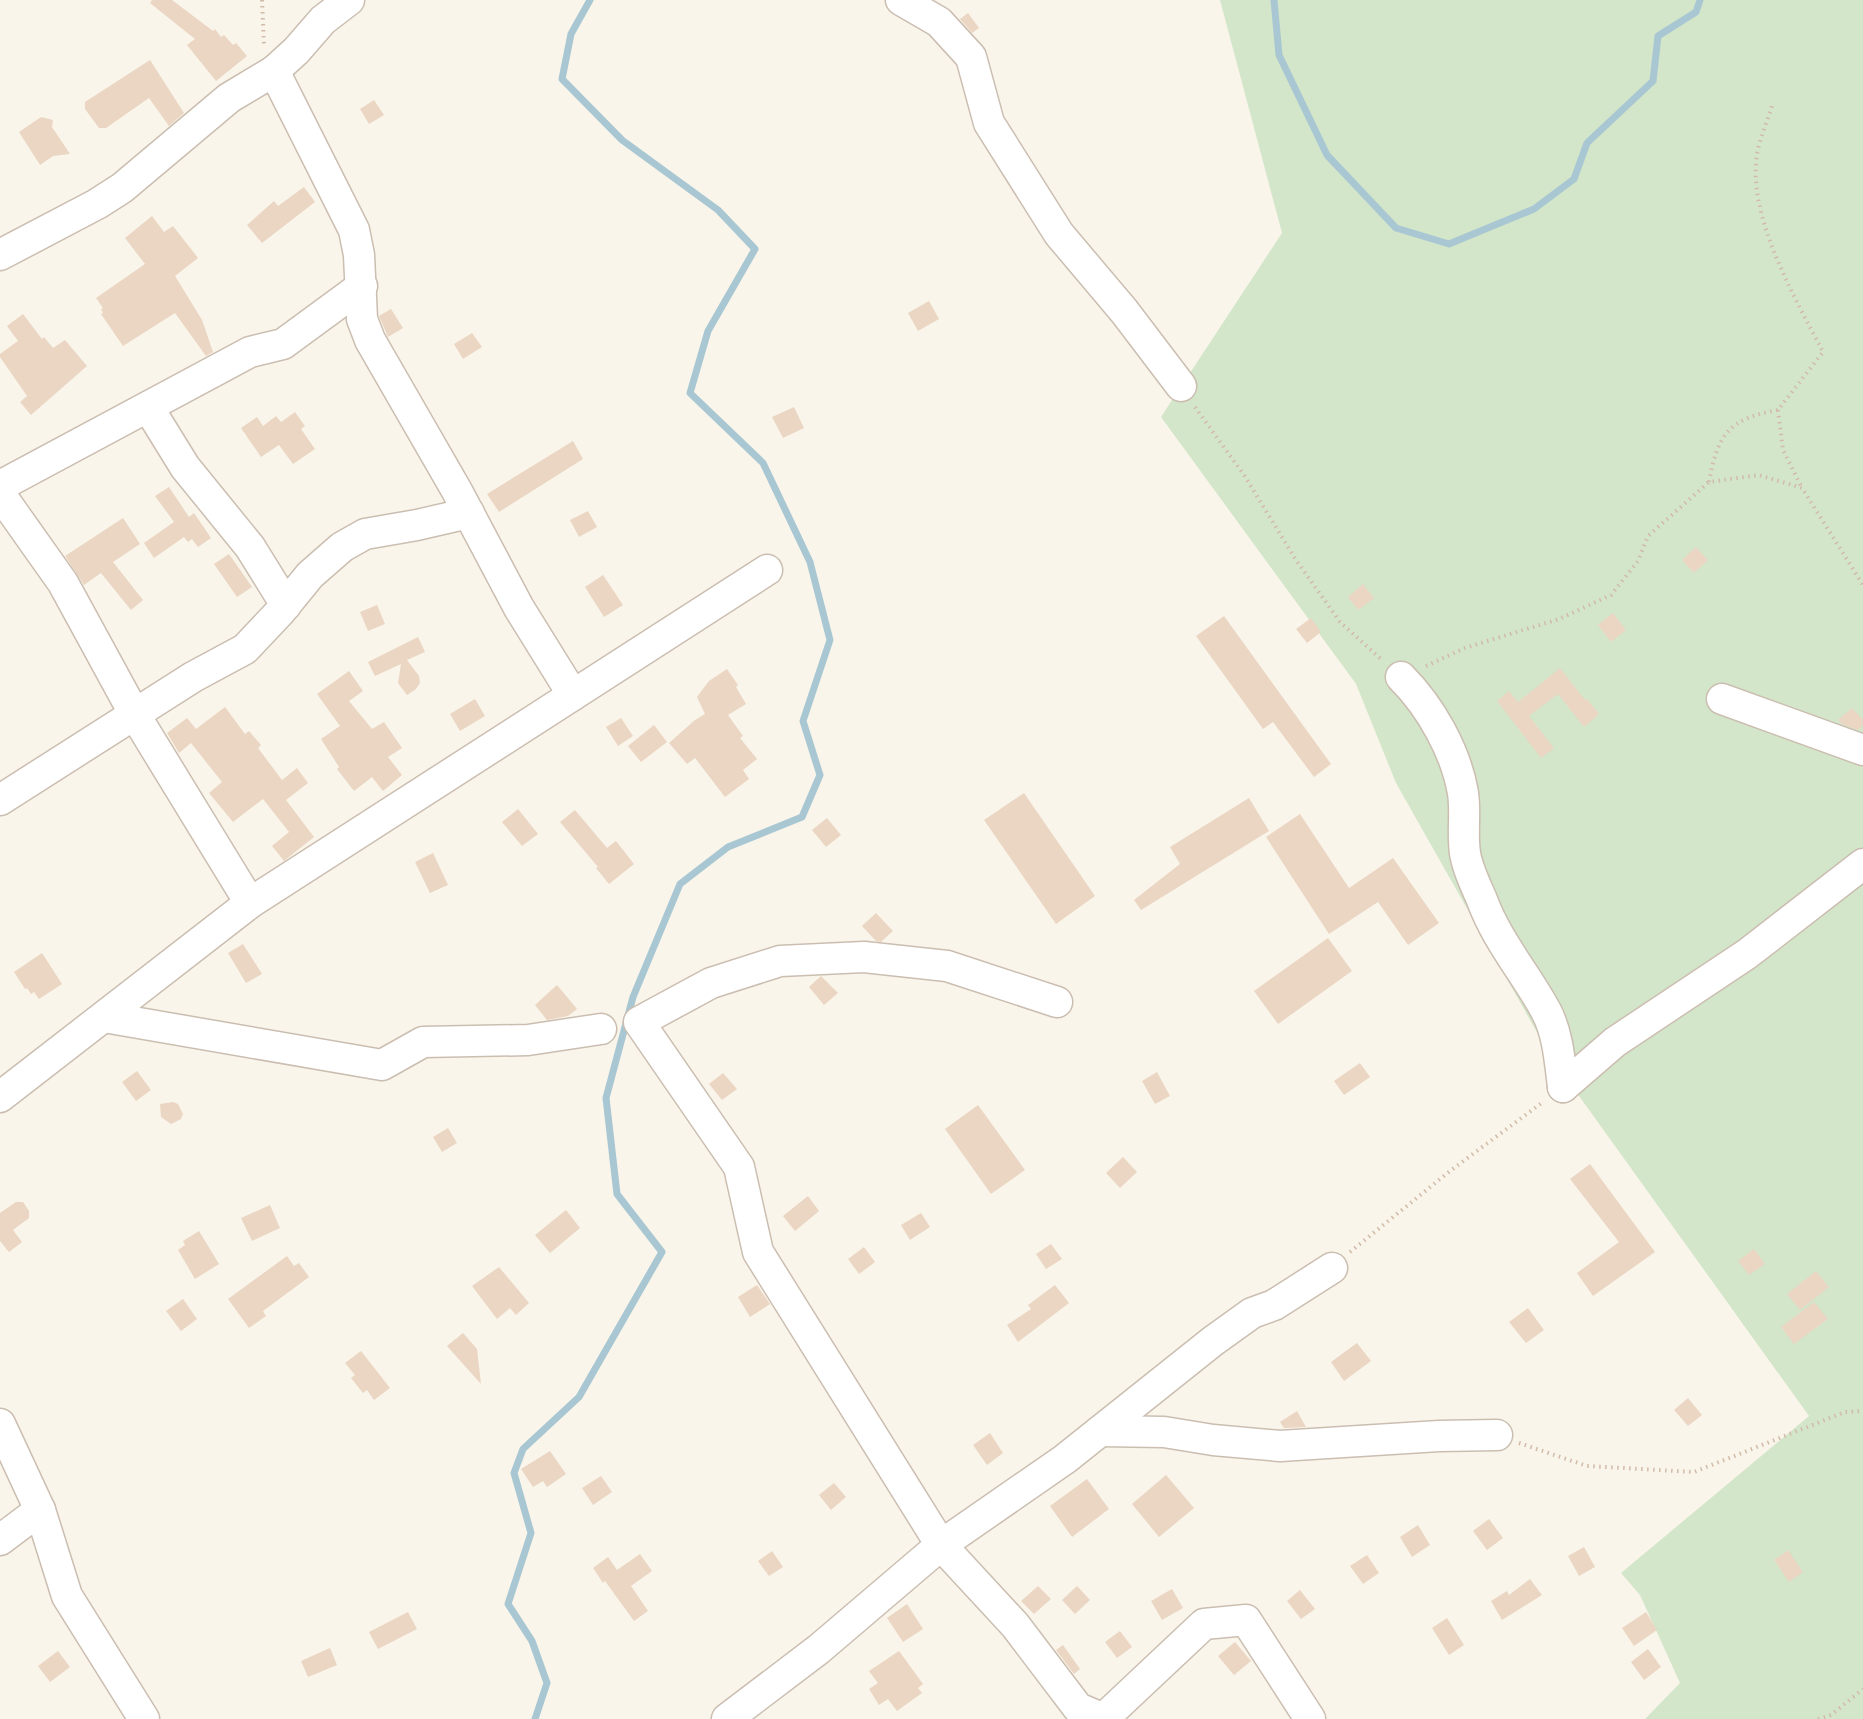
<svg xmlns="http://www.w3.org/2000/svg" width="1863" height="1719" viewBox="0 0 1863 1719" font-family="'Fira Sans Condensed',sans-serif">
  <rect width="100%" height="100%" fill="#faf5ea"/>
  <polygon fill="#d3e6ca" points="1220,0 1863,0 1863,1719 1645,1719 1680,1683 1640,1595 1621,1573 1809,1416 1551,1057 1396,783 1356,684 1161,417 1282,233"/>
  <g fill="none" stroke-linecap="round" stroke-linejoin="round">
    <g stroke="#a8c7d2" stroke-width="7">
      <polyline points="1274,0 1279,55 1327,155 1396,228 1449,244 1534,209 1574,179 1587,143 1653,81 1658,36 1696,12 1700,0"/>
      <polyline points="535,1719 547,1683 532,1641 508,1604 531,1533 514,1473 523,1449 579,1397 662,1252 617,1194 606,1098 633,997 680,884 728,847 802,817 820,775 803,721 830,640 810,562 763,463 690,393 708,331 755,249 718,210 622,140 562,79 571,34 590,0"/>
    </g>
  </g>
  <g fill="#ead6c3">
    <polygon points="152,0 172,0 213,31 215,29 221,37 224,35 233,45 236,43 247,56 216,81 187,45 195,39 150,3"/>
    <polygon points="968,13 979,28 972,33 960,19"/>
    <polygon points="150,60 184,113 169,126 149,98 106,128 99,128 85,109 85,102"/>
    <polygon points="374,100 384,115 369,124 360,109"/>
    <polygon points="41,117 53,120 52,127 70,154 53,156 40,165 19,132"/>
    <polygon points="304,187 315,202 262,243 247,225 274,201 278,206"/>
    <polygon points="152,216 164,232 173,226 198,258 175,276 202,320 213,352 206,356 175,313 123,346 101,314 103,313 101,309 103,308 96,298 145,264 125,238"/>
    <polygon points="929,301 939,319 918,331 908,313"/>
    <polygon points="391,309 403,328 388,337 379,316"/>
    <polygon points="23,314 42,339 44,337 53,348 65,340 87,366 31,415 20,402 27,396 0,357 0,354 18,341 7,326"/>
    <polygon points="472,333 482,347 463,359 454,344"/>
    <polygon points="794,407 804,428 783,438 772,417"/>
    <polygon points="295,412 305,426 301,429 315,449 293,464 279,445 261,457 241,428 257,417 263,426 276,416 281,422"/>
    <polygon points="573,441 583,459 499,512 487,494"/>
    <polygon points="169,487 189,517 194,513 211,538 198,547 192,539 188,542 184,537 154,558 144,543 174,522 155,496"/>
    <polygon points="588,511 597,527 579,537 570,520"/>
    <polygon points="123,518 140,544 113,562 143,600 131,610 101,573 84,585 65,556"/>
    <polygon points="1696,547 1708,560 1694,573 1682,560"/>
    <polygon points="229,554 252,587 237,597 214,564"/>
    <polygon points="603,575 623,605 604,617 585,587"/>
    <polygon points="1363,584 1374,598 1358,610 1348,597"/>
    <polygon points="377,605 385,624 368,631 360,612"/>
    <polygon points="1613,613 1626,630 1611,642 1598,625"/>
    <polygon points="1224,616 1331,764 1314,777 1273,722 1263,729 1196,636"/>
    <polygon points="1311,618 1321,632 1307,643 1296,629"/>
    <polygon points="418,637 425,652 407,660 419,676 420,683 416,689 407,695 398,683 401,664 375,676 368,662"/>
    <polygon points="1560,668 1585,700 1587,699 1599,714 1584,727 1558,694 1529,716 1554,748 1541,758 1497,701 1509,691 1518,702"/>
    <polygon points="727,669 738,685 736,687 746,704 728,715 743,736 740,738 757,759 743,770 749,779 725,797 695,758 687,764 669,743 695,720 705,714 697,697 709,681"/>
    <polygon points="349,671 363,691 349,701 372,729 384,722 402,748 388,757 402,775 383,791 372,777 354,791 337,769 339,767 321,739 340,726 317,694"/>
    <polygon points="475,699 485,716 460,731 450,714"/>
    <polygon points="225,707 245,734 249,731 261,745 258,748 282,780 297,768 308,783 286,800 314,837 284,861 272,846 289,832 263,799 233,822 209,793 222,782 191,743 179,753 167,733 187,718 196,729"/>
    <polygon points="1852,708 1863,720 1863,725 1858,730 1842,724 1838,720"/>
    <polygon points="621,718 633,736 618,746 606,727"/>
    <polygon points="654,725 667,742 641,762 628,746"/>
    <polygon points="1024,793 1095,896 1056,924 984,820"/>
    <polygon points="1249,798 1269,831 1141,910 1134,900 1180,864 1170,847"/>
    <polygon points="518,809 538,834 522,846 502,822"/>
    <polygon points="575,810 607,848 616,841 634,864 609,884 596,868 598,867 560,822"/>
    <polygon points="1300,814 1349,888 1393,858 1439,923 1408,945 1378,902 1329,934 1266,837"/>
    <polygon points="827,818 841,835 826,847 812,830"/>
    <polygon points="433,853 448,885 430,893 415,862"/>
    <polygon points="876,913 893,931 881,942 876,941 862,926"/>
    <polygon points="1328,938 1352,971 1278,1024 1254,991"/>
    <polygon points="243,944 262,974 246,983 228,953"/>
    <polygon points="42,953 62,984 39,999 34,992 31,994 27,988 25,989 14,972"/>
    <polygon points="821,976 838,993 824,1005 809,987"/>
    <polygon points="557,985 577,1009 568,1016 547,1020 535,1005"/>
    <polygon points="1360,1063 1370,1077 1344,1095 1334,1081"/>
    <polygon points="137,1071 151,1090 136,1101 122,1082"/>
    <polygon points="1157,1072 1170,1096 1155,1104 1142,1081"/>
    <polygon points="723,1073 737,1089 722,1100 709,1084"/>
    <polygon points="173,1102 178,1104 183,1114 181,1119 171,1124 161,1117 160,1104"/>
    <polygon points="978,1105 1025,1170 991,1194 945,1129"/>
    <polygon points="448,1128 457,1143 442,1152 433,1137"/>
    <polygon points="1123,1157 1137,1172 1120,1188 1106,1173"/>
    <polygon points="1590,1164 1655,1252 1593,1296 1577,1273 1619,1242 1570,1179"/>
    <polygon points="808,1196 819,1211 795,1231 783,1216"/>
    <polygon points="16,1202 23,1202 29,1211 29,1218 13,1230 22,1242 9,1252 0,1241 0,1213"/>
    <polygon points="270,1205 280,1228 252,1241 241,1218"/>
    <polygon points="566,1210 580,1228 550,1253 535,1235"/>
    <polygon points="921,1213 930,1227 910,1240 901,1225"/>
    <polygon points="199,1231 219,1264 195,1279 178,1250 185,1245 183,1241"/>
    <polygon points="1051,1244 1062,1259 1046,1269 1036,1254"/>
    <polygon points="864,1247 875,1262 859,1274 848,1259"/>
    <polygon points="1754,1249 1765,1264 1749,1275 1738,1261"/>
    <polygon points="287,1256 294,1266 299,1263 309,1277 263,1311 266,1316 249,1328 228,1299"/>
    <polygon points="499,1267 529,1303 516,1315 510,1308 497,1319 472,1286"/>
    <polygon points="1816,1271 1829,1287 1800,1310 1787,1294"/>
    <polygon points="757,1285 770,1304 750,1317 738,1297"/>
    <polygon points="1055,1285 1069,1303 1018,1342 1007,1325 1031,1309 1028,1305"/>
    <polygon points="183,1299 197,1319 181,1331 166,1311"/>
    <polygon points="1814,1302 1828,1319 1794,1344 1781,1327"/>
    <polygon points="1528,1308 1544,1330 1526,1343 1509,1322"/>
    <polygon points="463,1333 477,1349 481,1384 447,1346"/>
    <polygon points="1357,1343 1371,1361 1344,1381 1331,1362"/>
    <polygon points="361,1351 390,1388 374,1400 367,1390 363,1393 351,1378 355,1375 345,1363"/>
    <polygon points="1688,1398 1702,1415 1688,1426 1674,1410"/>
    <polygon points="1297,1411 1306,1427 1284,1428 1280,1422"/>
    <polygon points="990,1433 1003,1453 987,1465 973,1445"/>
    <polygon points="550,1451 566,1474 547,1487 543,1481 533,1487 521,1469"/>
    <polygon points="1166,1475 1194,1508 1159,1537 1132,1504"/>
    <polygon points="601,1476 612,1492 593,1505 582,1488"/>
    <polygon points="1087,1479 1109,1509 1072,1537 1050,1506"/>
    <polygon points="834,1483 846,1497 831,1510 819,1495"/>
    <polygon points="1489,1519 1503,1538 1487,1550 1473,1531"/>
    <polygon points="1418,1525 1430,1545 1412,1557 1400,1537"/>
    <polygon points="1584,1547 1595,1567 1579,1576 1568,1556"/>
    <polygon points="1788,1550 1803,1572 1789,1582 1774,1560"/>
    <polygon points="772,1551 783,1567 769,1576 758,1561"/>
    <polygon points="640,1554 652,1571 631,1586 648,1611 634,1621 605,1581 603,1583 593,1568 608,1557 617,1570"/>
    <polygon points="1367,1555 1379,1573 1363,1584 1350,1566"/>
    <polygon points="1530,1579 1542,1595 1502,1620 1491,1601 1507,1591 1509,1595"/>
    <polygon points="1038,1586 1051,1599 1034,1614 1021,1601"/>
    <polygon points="1077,1586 1090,1600 1075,1614 1062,1600"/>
    <polygon points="1172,1589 1183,1608 1162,1620 1151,1601"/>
    <polygon points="1300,1590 1315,1609 1301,1619 1287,1601"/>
    <polygon points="907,1604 923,1629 903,1642 887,1618"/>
    <polygon points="408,1612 417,1629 378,1649 369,1632"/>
    <polygon points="1646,1612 1657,1630 1634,1646 1622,1628"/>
    <polygon points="1447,1618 1464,1645 1449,1655 1432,1628"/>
    <polygon points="1120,1631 1132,1647 1117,1658 1105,1642"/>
    <polygon points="1235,1642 1251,1661 1234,1675 1218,1656"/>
    <polygon points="1063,1645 1080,1669 1074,1674 1056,1650"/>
    <polygon points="330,1648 337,1665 308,1677 301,1661"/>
    <polygon points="1648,1649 1661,1667 1644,1680 1631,1662"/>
    <polygon points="58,1651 70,1667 50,1682 38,1666"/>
    <polygon points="899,1651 923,1684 918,1688 922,1693 897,1711 888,1699 879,1705 869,1689 878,1683 869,1671"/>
  </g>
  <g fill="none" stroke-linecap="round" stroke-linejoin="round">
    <g stroke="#cbbeb1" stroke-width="33">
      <g id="minor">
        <polyline points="901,0 939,22 971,57 989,123 1059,234 1124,311 1181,386"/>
        <polyline points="274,71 354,230 359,255 362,319 370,340 457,491 519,608 573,695"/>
        <polyline points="0,255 97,204 122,188 229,98 274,71 296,51 323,20 349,0"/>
        <polyline points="148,407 185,467 250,547 286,605"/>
        <polyline points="0,486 250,352 283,344 362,286"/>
        <polyline points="0,494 63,583 135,715 250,903 767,570"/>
        <path d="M1401 677C1431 707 1456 752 1463 793 1466 813 1462 833 1465 853 1467 868 1476 886 1482 900 1497 941 1526 974 1546 1011 1558 1033 1560 1063 1563 1087"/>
        <polyline points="1722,699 1863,750"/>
        <polyline points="0,800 193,677 245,649 279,613 310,575 342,547 365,534 417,525 469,513"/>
        <polyline points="1057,1002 947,966 864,957 780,961 711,983 639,1022 739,1167 758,1252 941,1545 1015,1625 1078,1708 1104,1719"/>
        <polyline points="104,1017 382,1065 423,1042 528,1040 601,1029"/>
        <polyline points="1563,1087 1615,1042 1747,954 1863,864"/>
        <polyline points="0,1097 250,903"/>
        <polyline points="0,1424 40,1510 67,1596 144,1719"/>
        <polyline points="1100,1431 1164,1432 1213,1440 1280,1446 1439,1436 1497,1435"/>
        <polyline points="0,1540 40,1510"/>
        <polyline points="727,1719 819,1649 941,1545 1065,1459 1213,1341 1252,1313 1274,1305 1332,1268"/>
        <polyline points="1103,1719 1204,1624 1246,1620 1310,1719"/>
      </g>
    </g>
    <g stroke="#d1bba8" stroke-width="4" stroke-dasharray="1.5 4.5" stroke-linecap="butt">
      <polyline points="262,0 264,45"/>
      <polyline points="1195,407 1244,475 1296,560 1340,622 1382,660"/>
      <polyline points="1778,410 1783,450 1802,488"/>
      <path d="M1709 482C1718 434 1728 419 1778 410L1823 352C1795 298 1747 216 1757 154 1760 138 1767 122 1772 106"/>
      <polyline points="1426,666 1465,648 1559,619 1611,595 1638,561 1648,536 1709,482 1759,475 1802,488 1863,585"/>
      <polyline points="1350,1252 1450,1171 1543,1102"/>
      <polyline points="1519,1443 1587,1466 1694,1472 1845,1412 1863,1411"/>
      <polyline points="1818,1719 1831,1715 1863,1689"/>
    </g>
    <use href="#minor" stroke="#fff" stroke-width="30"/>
  </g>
</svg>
